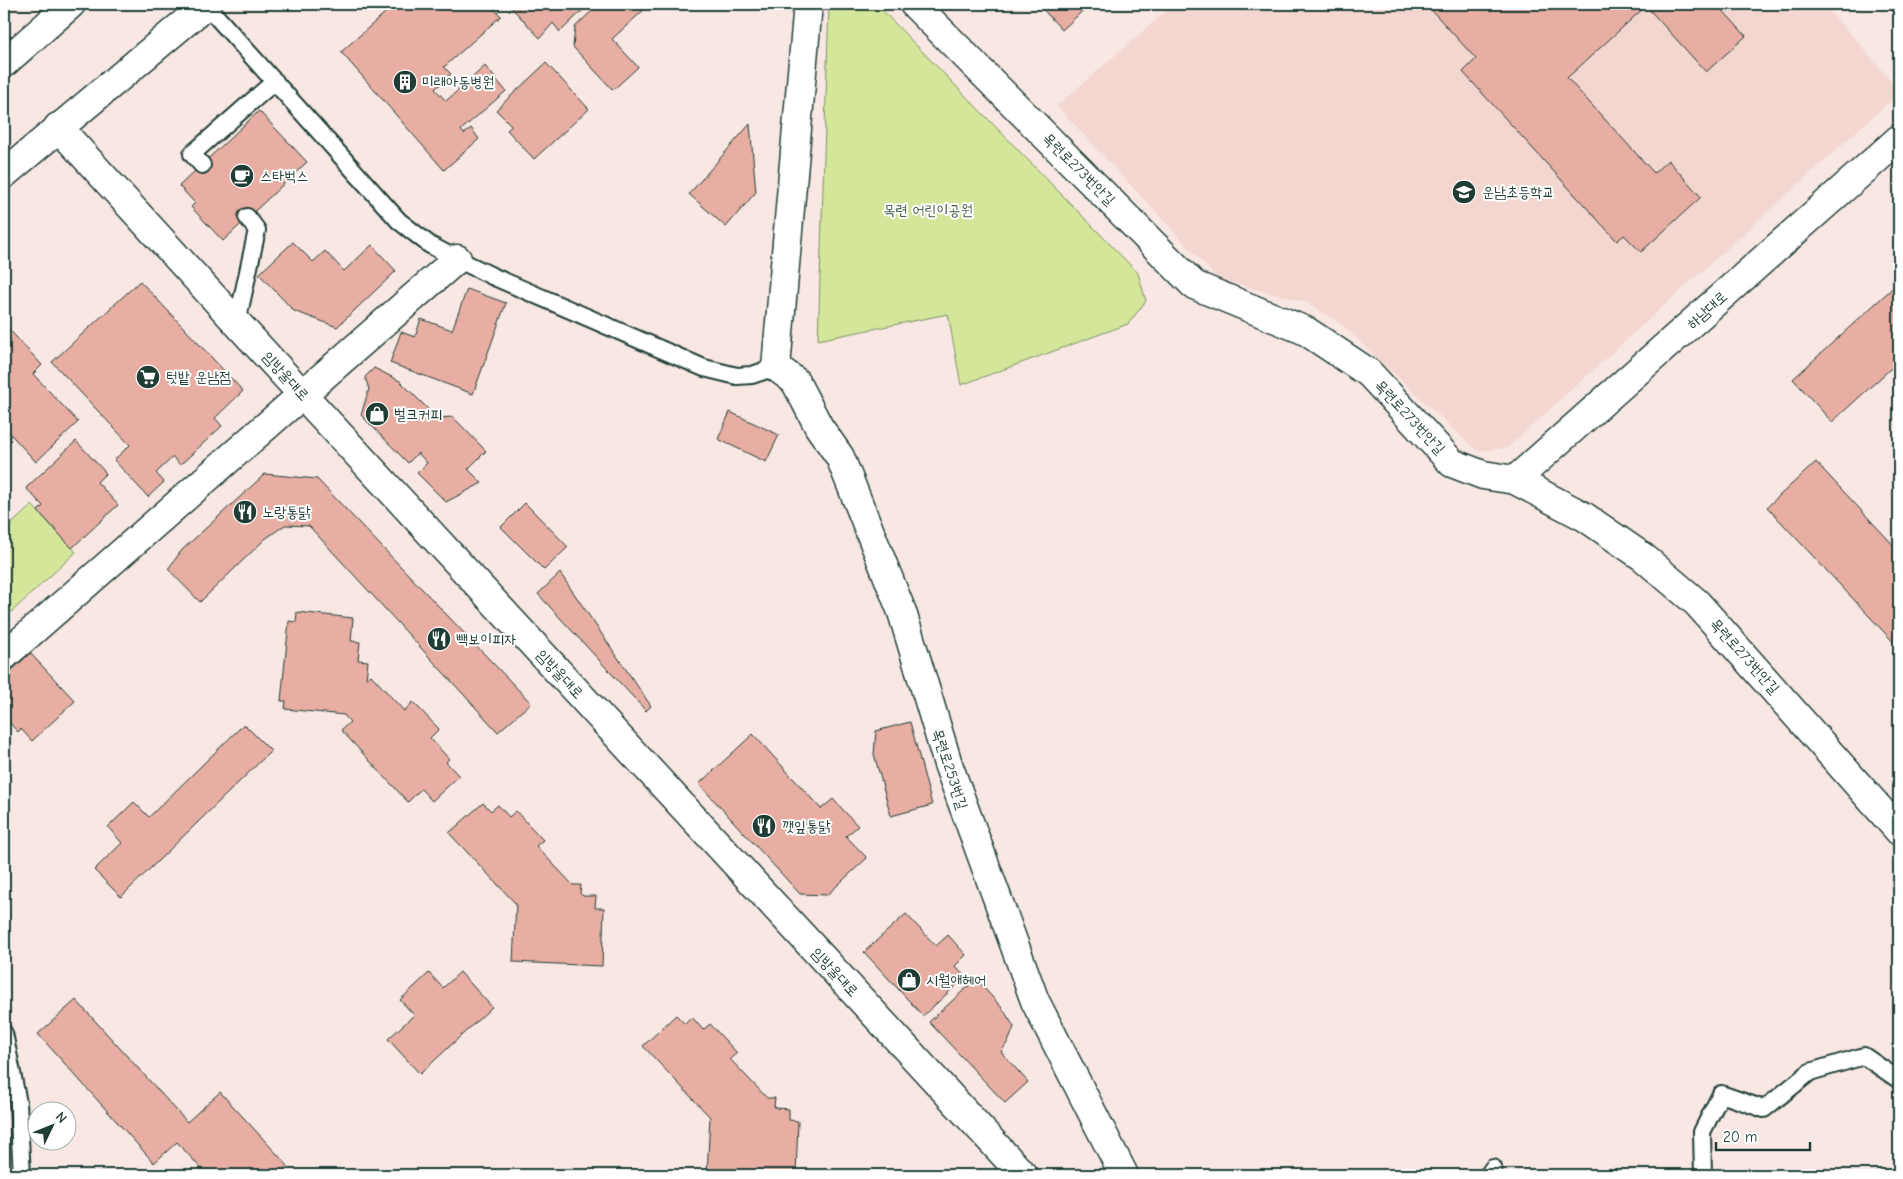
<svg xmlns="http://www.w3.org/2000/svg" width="1903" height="1179" viewBox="0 0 1903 1179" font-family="'Comic Neue','Poor Story',sans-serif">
  <rect width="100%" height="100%" fill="#f8e7e3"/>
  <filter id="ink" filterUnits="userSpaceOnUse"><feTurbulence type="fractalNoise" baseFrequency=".02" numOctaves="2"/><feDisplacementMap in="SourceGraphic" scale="10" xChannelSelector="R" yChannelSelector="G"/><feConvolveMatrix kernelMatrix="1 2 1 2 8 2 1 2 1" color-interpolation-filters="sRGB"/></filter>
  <g filter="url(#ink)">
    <polygon fill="#f3d6d0" points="1174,4 1823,4 1857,41 1899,91 1899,93 1507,448 1477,451 1341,324 1306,302 1218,279 1057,106"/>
    <g fill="#d4e69a" stroke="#7a9267">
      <polygon points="829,4 876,4 1138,273 1146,301 1128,324 961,385 948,314 818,340"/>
      <polygon points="32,505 76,552 4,619 4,531"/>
    </g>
    <g fill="#e8aea3" stroke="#1f3d34">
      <polygon points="395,4 489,4 501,16 444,67 451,74 435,89 446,101 485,66 506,91 461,130 464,134 471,128 479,139 444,170 341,52"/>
      <polygon points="508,4 589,4 560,32 553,23 540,38"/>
      <polygon points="599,4 644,4 647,7 612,39 638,67 613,90 573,47 575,27"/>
      <polygon points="1038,4 1090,4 1062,30"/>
      <polygon points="1426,4 1717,4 1746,36 1706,72 1646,6 1567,78 1654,173 1668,160 1701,197 1641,252 1624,235 1617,241 1463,72 1476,59"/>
      <polygon points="546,63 589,109 534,159 507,130 512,126 496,110"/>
      <polygon points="259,111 307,162 223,241 191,207 195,203 179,186"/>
      <polygon points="750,124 756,192 726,227 689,194"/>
      <polygon points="293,242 313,262 325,251 344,271 372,245 396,271 337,327 294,311 259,274"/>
      <polygon points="140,281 243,391 215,418 222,426 180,465 173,457 156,473 164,482 148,497 114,460 130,445 52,362"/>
      <polygon points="1899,282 1899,361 1832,422 1793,379"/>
      <polygon points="467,289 506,303 473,394 390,363 401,332 415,337 421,319 452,330"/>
      <polygon points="4,324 42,365 33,374 78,422 36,462 4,427"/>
      <polygon points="374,368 400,381 437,418 453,417 486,451 468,469 482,483 446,502 417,473 427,463 418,453 408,463 361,415 369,389 365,377"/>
      <polygon points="730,412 779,435 766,462 718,439"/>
      <polygon points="76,441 106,473 97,482 118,505 72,548 38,511 43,506 26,488"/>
      <polygon points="1816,462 1899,551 1899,648 1767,507"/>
      <polygon points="265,474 317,479 531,703 498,732 309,526 285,525 265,539 200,602 168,569 182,550"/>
      <polygon points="525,503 568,547 544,570 501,527"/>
      <polygon points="560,573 651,706 646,711 538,594"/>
      <polygon points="297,612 353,618 351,641 360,642 358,660 368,661 366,679 371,675 404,711 413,702 439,729 430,738 449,759 446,762 459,776 432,801 421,789 408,802 341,730 350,722 344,715 285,709 286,701 281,701 289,621 296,622"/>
      <polygon points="30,653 75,701 32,741 21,729 18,732 4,717 4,678"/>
      <polygon points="910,722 932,805 891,816 874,754 876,731"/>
      <polygon points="244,724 271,751 121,897 94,870 122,843 108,827 134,802 149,817"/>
      <polygon points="753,734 821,809 833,799 858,826 846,836 867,858 827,895 800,894 699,784"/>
      <polygon points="483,803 491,811 498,805 509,817 516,811 543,840 536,846 573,885 581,885 580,893 583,896 596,896 595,908 604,908 602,966 513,962 516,904 449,833"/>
      <polygon points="906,914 936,946 948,935 966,955 955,966 965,977 923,1016 864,952"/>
      <polygon points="460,972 492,1007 420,1074 388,1039 414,1015 400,1000 429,973 443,988"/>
      <polygon points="976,979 1003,1009 1014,1027 1009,1040 1001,1052 1028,1082 1005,1103 929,1022"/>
      <polygon points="76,1000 187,1122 220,1092 288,1166 278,1175 207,1175 177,1142 154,1163 38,1034"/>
      <polygon points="676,1015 685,1024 692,1017 703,1030 710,1024 737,1053 730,1059 767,1098 775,1098 774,1106 776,1108 789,1109 789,1120 798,1121 796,1175 707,1174 710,1117 643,1046"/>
    </g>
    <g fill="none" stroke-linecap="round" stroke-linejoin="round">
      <g stroke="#1f3d34" stroke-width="20">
        <g id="service">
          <polyline points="206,5 399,221 430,245 451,256 492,276 704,368 737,376 752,375 776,367"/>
          <polyline points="202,165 192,154 275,81"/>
          <polyline points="237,323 257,230 247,217"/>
          <polyline points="4,1033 18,1103 22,1175"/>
          <polyline points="1488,1175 1493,1168"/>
          <polyline points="1703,1175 1702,1132 1721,1094 1764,1109 1810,1072 1864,1056 1899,1080"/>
        </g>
      </g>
      <g stroke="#1f3d34" stroke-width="31">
        <g id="minor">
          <polyline points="808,4 776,367 795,381 819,427 840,457 902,612 948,764 1035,1001 1124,1175"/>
          <polyline points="914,4 1194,285 1306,331 1369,373 1452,463 1483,475 1515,480 1585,517 1643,557 1697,603 1899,831"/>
          <polyline points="58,127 302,394 1023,1175"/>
          <polyline points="1515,480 1899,139"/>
          <polyline points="4,656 457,259"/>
        </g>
      </g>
      <g stroke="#1f3d34" stroke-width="31">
        <g id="secondary">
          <polyline points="4,63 71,4"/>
          <polyline points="4,174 207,4"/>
        </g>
      </g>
      <use href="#service" stroke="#fff" stroke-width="16"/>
      <use href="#minor" stroke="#fff" stroke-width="28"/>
      <use href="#secondary" stroke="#fff" stroke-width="28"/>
    </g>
  </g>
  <defs>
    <g id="building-disc" transform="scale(1.25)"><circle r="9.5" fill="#1f3d34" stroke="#fff"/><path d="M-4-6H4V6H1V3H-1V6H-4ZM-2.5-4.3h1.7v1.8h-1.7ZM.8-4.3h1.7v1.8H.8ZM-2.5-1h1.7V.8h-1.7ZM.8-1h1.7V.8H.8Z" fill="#fff"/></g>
    <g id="cafe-disc" transform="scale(1.25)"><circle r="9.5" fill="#1f3d34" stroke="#fff"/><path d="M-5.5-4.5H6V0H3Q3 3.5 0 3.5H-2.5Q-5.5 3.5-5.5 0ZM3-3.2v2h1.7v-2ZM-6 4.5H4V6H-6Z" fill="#fff"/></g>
    <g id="school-disc" transform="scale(1.25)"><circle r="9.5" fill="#1f3d34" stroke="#fff"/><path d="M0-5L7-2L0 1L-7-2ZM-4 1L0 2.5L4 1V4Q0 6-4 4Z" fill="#fff"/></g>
    <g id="supermarket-disc" transform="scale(1.25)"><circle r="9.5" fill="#1f3d34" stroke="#fff"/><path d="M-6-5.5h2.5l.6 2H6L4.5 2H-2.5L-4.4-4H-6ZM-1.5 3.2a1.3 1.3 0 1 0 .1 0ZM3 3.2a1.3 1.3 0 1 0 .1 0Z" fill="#fff"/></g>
    <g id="shop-disc" transform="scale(1.25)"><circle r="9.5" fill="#1f3d34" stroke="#fff"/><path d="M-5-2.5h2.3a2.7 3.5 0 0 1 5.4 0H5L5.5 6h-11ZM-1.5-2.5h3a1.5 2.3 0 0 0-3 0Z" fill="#fff"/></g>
    <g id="restaurant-disc" transform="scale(1.25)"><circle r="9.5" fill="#1f3d34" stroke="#fff"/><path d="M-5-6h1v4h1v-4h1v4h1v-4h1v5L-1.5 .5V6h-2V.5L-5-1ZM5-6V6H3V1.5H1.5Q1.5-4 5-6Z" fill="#fff"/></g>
  </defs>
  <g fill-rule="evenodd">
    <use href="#building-disc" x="405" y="82"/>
    <use href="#cafe-disc" x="242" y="176"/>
    <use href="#school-disc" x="1464" y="192"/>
    <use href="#supermarket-disc" x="148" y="377"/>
    <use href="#shop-disc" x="377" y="414"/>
    <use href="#restaurant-disc" x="245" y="512"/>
    <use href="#restaurant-disc" x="439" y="639"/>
    <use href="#restaurant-disc" x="764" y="826"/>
    <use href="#shop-disc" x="909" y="980"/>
  </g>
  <g text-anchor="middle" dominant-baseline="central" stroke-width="4" stroke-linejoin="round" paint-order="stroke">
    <g font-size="15" fill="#1f3d34" stroke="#fff" text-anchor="start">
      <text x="422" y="82">미래아동병원</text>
      <text x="260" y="176">스타벅스</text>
      <text x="1482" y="192">운남초등학교</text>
      <text x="166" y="377">텃밭 운남점</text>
      <text x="394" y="414">벌크커피</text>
      <text x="262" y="512">노랑통닭</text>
      <text x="456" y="639">빽보이피자</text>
      <text x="782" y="826">깻잎통닭</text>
      <text x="926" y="980">시월애헤어</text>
    </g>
    <g font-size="15" fill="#1f3d34" stroke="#fff">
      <text transform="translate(1079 169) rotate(45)">목련로273번안길</text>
      <text transform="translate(1707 310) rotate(-42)">하남대로</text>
      <text transform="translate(286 376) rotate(48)">임방울대로</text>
      <text transform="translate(1410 417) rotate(47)">목련로273번안길</text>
      <text transform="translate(1745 656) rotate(48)">목련로273번안길</text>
      <text transform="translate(560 674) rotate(47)">임방울대로</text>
      <text transform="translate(950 769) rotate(72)">목련로253번길</text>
      <text transform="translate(835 972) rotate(47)">임방울대로</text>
    </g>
    <g font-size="15" fill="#435f48" stroke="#fff">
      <text x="928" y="210">목련 어린이공원</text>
    </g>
  </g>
  <rect width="1903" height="1179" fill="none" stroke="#fff" stroke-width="20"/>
  <rect x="10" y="10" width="1883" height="1159" fill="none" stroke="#1f3d34" stroke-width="2" filter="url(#ink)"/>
  <g transform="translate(52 1126) rotate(47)"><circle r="24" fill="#ffffff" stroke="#a5b1ae"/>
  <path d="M0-4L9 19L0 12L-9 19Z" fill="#1f3d34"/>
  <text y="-8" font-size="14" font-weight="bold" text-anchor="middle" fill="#1f3d34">N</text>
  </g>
  <path d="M1716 1142v8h94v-8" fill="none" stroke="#1f3d34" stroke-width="2.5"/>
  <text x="1723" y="1142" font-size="15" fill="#1f3d34" stroke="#ffffff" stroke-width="4" paint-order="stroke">20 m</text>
</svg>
